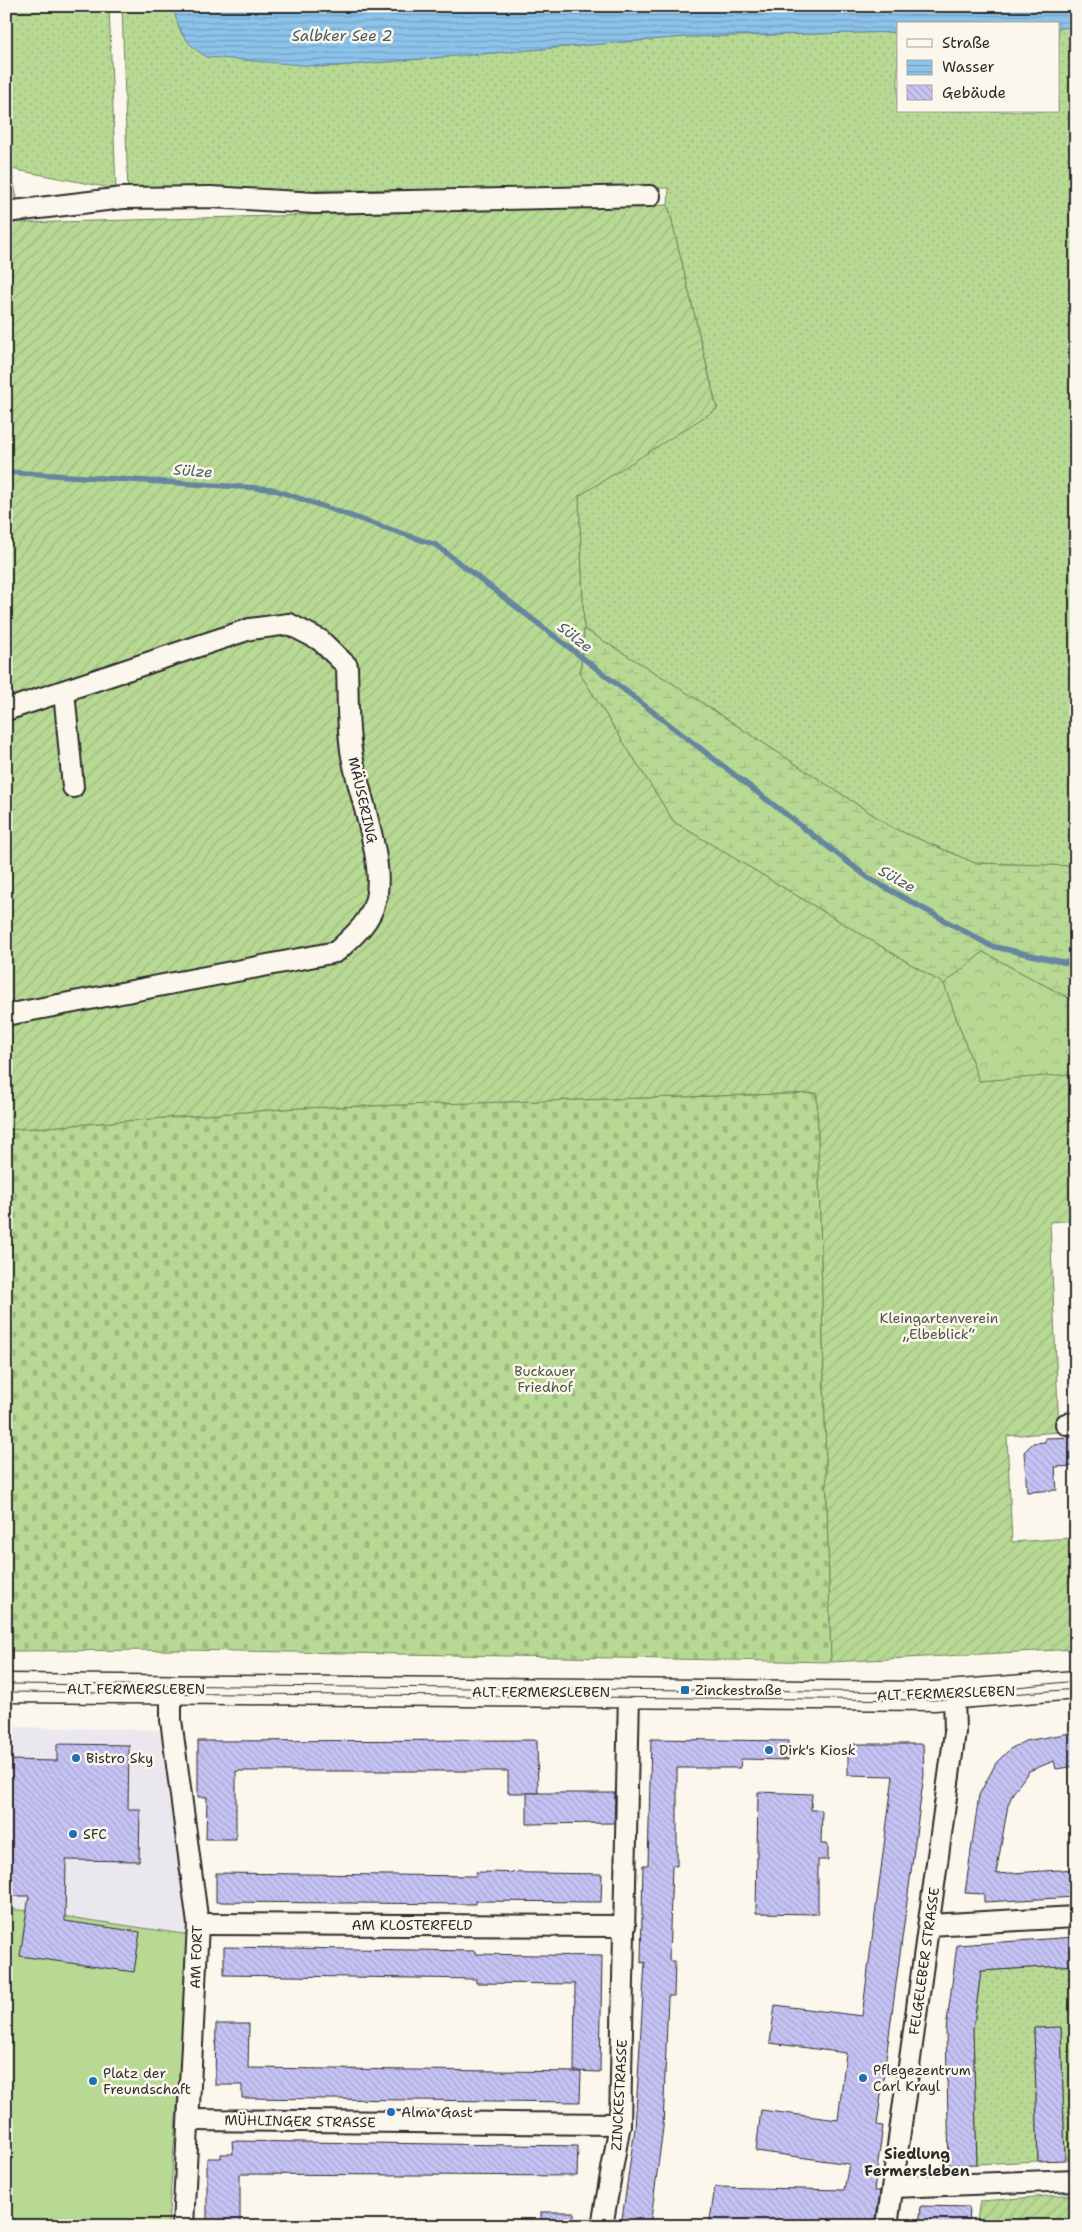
<svg xmlns="http://www.w3.org/2000/svg" width="1082" height="2232" viewBox="0 0 1082 2232" font-family="'Shantell Sans',sans-serif">
  <defs>
    <pattern id="grass-dots" width="8" height="8" patternUnits="userSpaceOnUse" patternTransform="scale(1.25)"><rect width="8" height="8" fill="#b7d993"/><path d="M2 2h.1M6 6h.1" fill="none" stroke="#9eba7f" stroke-width="1.8" stroke-linecap="round"/></pattern>
    <pattern id="forest-crowns" width="20" height="18" patternUnits="userSpaceOnUse" patternTransform="scale(1.25)"><rect width="20" height="18" fill="#b7d993"/><path d="M2 6a3 3 0 1 1 6 0M12 15a3 3 0 1 1 6 0" fill="none" stroke="#9eba7f"/></pattern>
    <pattern id="wetland-marsh" width="20" height="14" patternUnits="userSpaceOnUse" patternTransform="scale(1.25)"><rect width="20" height="14" fill="#b7d993"/><path d="M1 5h8M5 5V1M11 12h8M15 12V8" fill="none" stroke="#9eba7f"/></pattern>
    <pattern id="cemetery-stones" width="16" height="16" patternUnits="userSpaceOnUse" patternTransform="scale(1.25)"><rect width="16" height="16" fill="#b7d993"/><path d="M2 7V4a2 2 0 0 1 4 0v3zM10 15v-3a2 2 0 0 1 4 0v3z" fill="#9eba7f"/></pattern>
    <pattern id="garden-furrows" width="10" height="10" patternUnits="userSpaceOnUse" patternTransform="scale(1.25)"><rect width="10" height="10" fill="#b7d993"/><path d="M-1 1l2-2M0 10L10 0M9 11l2-2" fill="none" stroke="#9eba7f"/></pattern>
    <pattern id="water-rules" width="6" height="5" patternUnits="userSpaceOnUse" patternTransform="scale(1.25)"><rect width="6" height="5" fill="#8cc3ea"/><path d="M0 2.5h6" fill="none" stroke="#739fbe"/></pattern>
    <pattern id="building-back-hatch" width="6" height="6" patternUnits="userSpaceOnUse" patternTransform="scale(1.25)"><rect width="6" height="6" fill="#c5c2f4"/><path d="M-1 5l2 2M0 0l6 6M5-1l2 2" fill="none" stroke="#a9a7d1"/></pattern>
  </defs>
  <rect width="100%" height="100%" fill="#fbf7ec"/>
  <filter id="ink" filterUnits="userSpaceOnUse"><feTurbulence type="fractalNoise" baseFrequency=".02" numOctaves="2"/><feDisplacementMap in="SourceGraphic" scale="10" xChannelSelector="R" yChannelSelector="G"/><feConvolveMatrix kernelMatrix="1 2 1 2 8 2 1 2 1" color-interpolation-filters="sRGB"/></filter>
  <g filter="url(#ink)">
    <polygon fill="#ebe7ee" points="6,1727 159,1730 190,1935 21,1910 6,1910"/>
    <g fill="url(#grass-dots)" stroke="#71825f">
      <polygon points="6,6 109,6 116,189 11,169 6,165"/>
      <polygon points="122,6 172,6 182,35 325,67 685,37 898,32 898,111 1058,111 1058,28 1076,27 1076,866 975,863 893,828 672,683 584,629 579,496 717,408 668,205 669,188 199,191 128,194"/>
      <polygon points="1076,1965 1076,2160 1065,2160 1061,2028 1034,2029 1038,2161 977,2164 973,2031 981,1971"/>
    </g>
    <polygon fill="url(#forest-crowns)" stroke="#71825f" points="983,952 1076,1002 1076,1075 979,1081 944,984"/>
    <polygon fill="url(#wetland-marsh)" stroke="#71825f" points="584,629 672,683 893,828 975,863 1076,866 1076,1002 983,952 944,984 674,822 580,674"/>
    <polygon fill="url(#cemetery-stones)" stroke="#71825f" points="817,1093 831,1662 183,1650 6,1651 6,1130 297,1108"/>
    <g fill="url(#garden-furrows)" stroke="#71825f">
      <polygon points="6,165 11,169 22,223 668,205 717,409 579,496 584,629 580,674 674,822 944,984 979,1081 1073,1074 1076,1220 1050,1222 1059,1432 1007,1436 1012,1542 1070,1538 1076,1649 831,1662 817,1093 297,1108 6,1130"/>
      <polygon points="1076,2194 1076,2226 976,2226 980,2201"/>
    </g>
    <polygon fill="#b7d993" stroke="#71825f" points="6,1910 21,1910 190,1935 168,2226 6,2226"/>
    <path fill="url(#water-rules)" stroke="#65869e" d="M172 6H1076V27L1058 28V24H898V32L685 37 325 67 207 57C183 43 180 30 172 6Z"/>
    <g fill="none" stroke-linecap="round" stroke-linejoin="round">
      <polyline stroke="#65869e" stroke-width="5.5" points="6,472 272,489 436,545 870,879 991,946 1076,965"/>
    </g>
    <g fill="url(#building-back-hatch)" stroke="#2b2b2b">
      <polygon points="1076,1437 1076,1466 1055,1467 1057,1490 1027,1492 1024,1452 1033,1443 1045,1442 1045,1438"/>
      <polygon points="1076,1732 1076,1766 1056,1769 1054,1761 1029,1771 1013,1793 1008,1805 996,1874 1076,1869 1076,1897 984,1902 984,1894 965,1893 979,1795 996,1763 1010,1749 1025,1741"/>
      <polygon points="651,1739 788,1741 788,1760 741,1759 740,1768 677,1768 677,1866 672,1865 669,1961 675,1961 674,1996 668,1996 663,2128 650,2226 621,2226 635,2128 645,1962 641,1963 643,1865 648,1865"/>
      <polygon points="537,1740 538,1793 508,1793 508,1771 236,1771 236,1839 206,1839 207,1797 198,1797 198,1741"/>
      <polygon points="57,1744 129,1745 128,1809 140,1809 139,1861 66,1860 65,1921 140,1932 134,1972 20,1956 29,1896 6,1896 6,1760 57,1761"/>
      <polygon points="848,1744 923,1744 924,1775 877,2125 883,2126 874,2191 880,2191 875,2226 709,2226 715,2187 844,2190 849,2164 756,2151 761,2110 838,2120 846,2053 770,2043 775,2005 862,2016 893,1776 848,1775"/>
      <polygon points="758,1792 812,1794 811,1810 822,1810 821,1844 828,1844 828,1860 818,1860 818,1914 756,1913"/>
      <polygon points="527,1793 615,1793 614,1823 527,1824"/>
      <polygon points="476,1872 602,1874 601,1902 475,1901 475,1904 216,1902 216,1873 476,1876"/>
      <polygon points="1076,1937 1076,1965 981,1971 973,2031 977,2164 949,2165 946,2030 957,1945"/>
      <polygon points="224,1947 475,1951 475,1954 602,1956 600,2072 574,2071 575,1984 476,1983 476,1979 224,1975"/>
      <polygon points="216,2024 249,2024 248,2068 581,2072 580,2102 242,2098 242,2085 215,2085"/>
      <polygon points="1061,2027 1065,2160 1038,2161 1034,2028"/>
      <polygon points="232,2141 578,2146 577,2176 240,2174 240,2226 207,2226 207,2158 221,2158 221,2154 233,2154"/>
      <polygon points="921,2206 969,2207 968,2226 919,2226"/>
      <rect x="541" y="2212" width="33" height="14"/>
    </g>
    <g fill="none" stroke-linecap="round" stroke-linejoin="round">
      <g stroke="#2b2b2b" stroke-width="24">
        <g id="minor">
          <polyline points="6,212 123,198 211,197 315,203 650,196"/>
          <polyline points="64,691 73,787"/>
          <path d="M6 710 250 629 289 624 320 640 347 666C348 693 347 722 351 750 357 792 387 863 375 902 369 924 352 937 336 952L6 1015"/>
          <polyline points="1066,1424 1076,1423"/>
          <polyline points="171,1689 171,1720 198,1924 183,2226"/>
          <polyline points="198,1924 625,1926"/>
          <polyline points="929,1925 1076,1917"/>
          <polyline points="190,2120 620,2124"/>
          <polyline points="893,2187 1076,2180"/>
          <polyline points="602,2226 620,2124 629,1693"/>
          <polyline points="887,2226 955,1732 954,1695"/>
        </g>
      </g>
      <g stroke="#2b2b2b" stroke-width="31">
        <polyline id="secondary" points="6,1688 934,1696 1076,1685"/>
      </g>
      <use href="#minor" stroke="#fbf7ec" stroke-width="20"/>
      <use href="#secondary" stroke="#fbf7ec" stroke-width="28"/>
      <g stroke="#2b2b2b" stroke-width="1">
        <polyline points="6,1684 934,1692 978,1691 1076,1681"/>
        <polyline points="6,1692 933,1700 1076,1689"/>
      </g>
    </g>
  </g>
  <g fill="#1f6fb2" stroke="#fbf7ec" stroke-width="2">
    <rect x="680" y="1685" width="10" height="10" rx="2.5"/>
    <circle cx="769" cy="1750" r="5"/>
    <circle cx="76" cy="1758" r="5"/>
    <circle cx="73" cy="1834" r="5"/>
    <circle cx="863" cy="2078" r="5"/>
    <circle cx="93" cy="2081" r="5"/>
    <circle cx="391" cy="2112" r="5"/>
  </g>
  <g text-anchor="middle" dominant-baseline="central" stroke-width="5" stroke-linejoin="round" paint-order="stroke">
    <g font-size="14" fill="#2b2b2b" stroke="#fbf7ec">
      <text transform="translate(363 800) rotate(77)">MÄUSERING</text>
      <text x="136" y="1689">ALT FERMERSLEBEN</text>
      <text x="541" y="1692">ALT FERMERSLEBEN</text>
      <text transform="translate(946 1693) rotate(-2)">ALT FERMERSLEBEN</text>
      <text x="412" y="1925">AM KLOSTERFELD</text>
      <text transform="translate(196 1957) rotate(-88)">AM FORT</text>
      <text transform="translate(924 1961) rotate(-82)">FELGELEBER STRASSE</text>
      <text transform="translate(619 2095) rotate(-87)">ZINCKESTRASSE</text>
      <text transform="translate(300 2121) rotate(1)">MÜHLINGER STRASSE</text>
    </g>
    <g font-size="14" fill="#4e5645" stroke="#fbf7ec">
      <text x="939" y="1318">Kleingartenverein<tspan x="939" dy="16">„Elbeblick“</tspan></text>
      <text x="545" y="1371">Buckauer<tspan x="545" dy="16">Friedhof</tspan></text>
    </g>
    <g font-size="14" fill="#2b2b2b" stroke="#fbf7ec" text-anchor="start">
      <text x="695" y="1690">Zinckestraße</text>
      <text x="779" y="1750">Dirk's Kiosk</text>
      <text x="86" y="1758">Bistro Sky</text>
      <text x="83" y="1834">SFC</text>
      <text x="873" y="2070">Pflegezentrum<tspan x="873" dy="16">Carl Krayl</tspan></text>
      <text x="103" y="2073">Platz der<tspan x="103" dy="16">Freundschaft</tspan></text>
      <text x="401" y="2112">Alma Gast</text>
    </g>
    <g font-size="15" font-style="italic" fill="#485964" stroke="#fbf7ec">
      <text x="342" y="36">Salbker See 2</text>
      <text transform="translate(193 471) rotate(4)">Sülze</text>
      <text transform="translate(575 637) rotate(38)">Sülze</text>
      <text transform="translate(897 879) rotate(29)">Sülze</text>
    </g>
    <g font-size="15" font-weight="bold" fill="#2b2b2b" stroke="#fbf7ec">
      <text x="917" y="2154">Siedlung<tspan x="917" dy="17">Fermersleben</tspan></text>
    </g>
  </g>
  <rect width="1082" height="2232" fill="none" stroke="#fbf7ec" stroke-width="25"/>
  <rect x="12" y="12" width="1057" height="2207" fill="none" stroke="#2b2b2b" stroke-width="2" filter="url(#ink)"/>
  <rect x="897" y="22" width="162" height="90" fill="#fbf7ec" stroke="#a8a59f"/>
  <rect x="907" y="39" width="25" height="8" fill="#fbf7ec" stroke="#a8a59f"/>
  <text x="942" y="48" font-size="15" fill="#2b2b2b">Straße</text>
  <rect x="907" y="60" width="25" height="15" fill="url(#water-rules)" stroke="#a8a59f"/>
  <text x="942" y="72" font-size="15" fill="#2b2b2b">Wasser</text>
  <rect x="907" y="85" width="25" height="15" fill="url(#building-back-hatch)" stroke="#a8a59f"/>
  <text x="942" y="98" font-size="15" fill="#2b2b2b">Gebäude</text>
</svg>
